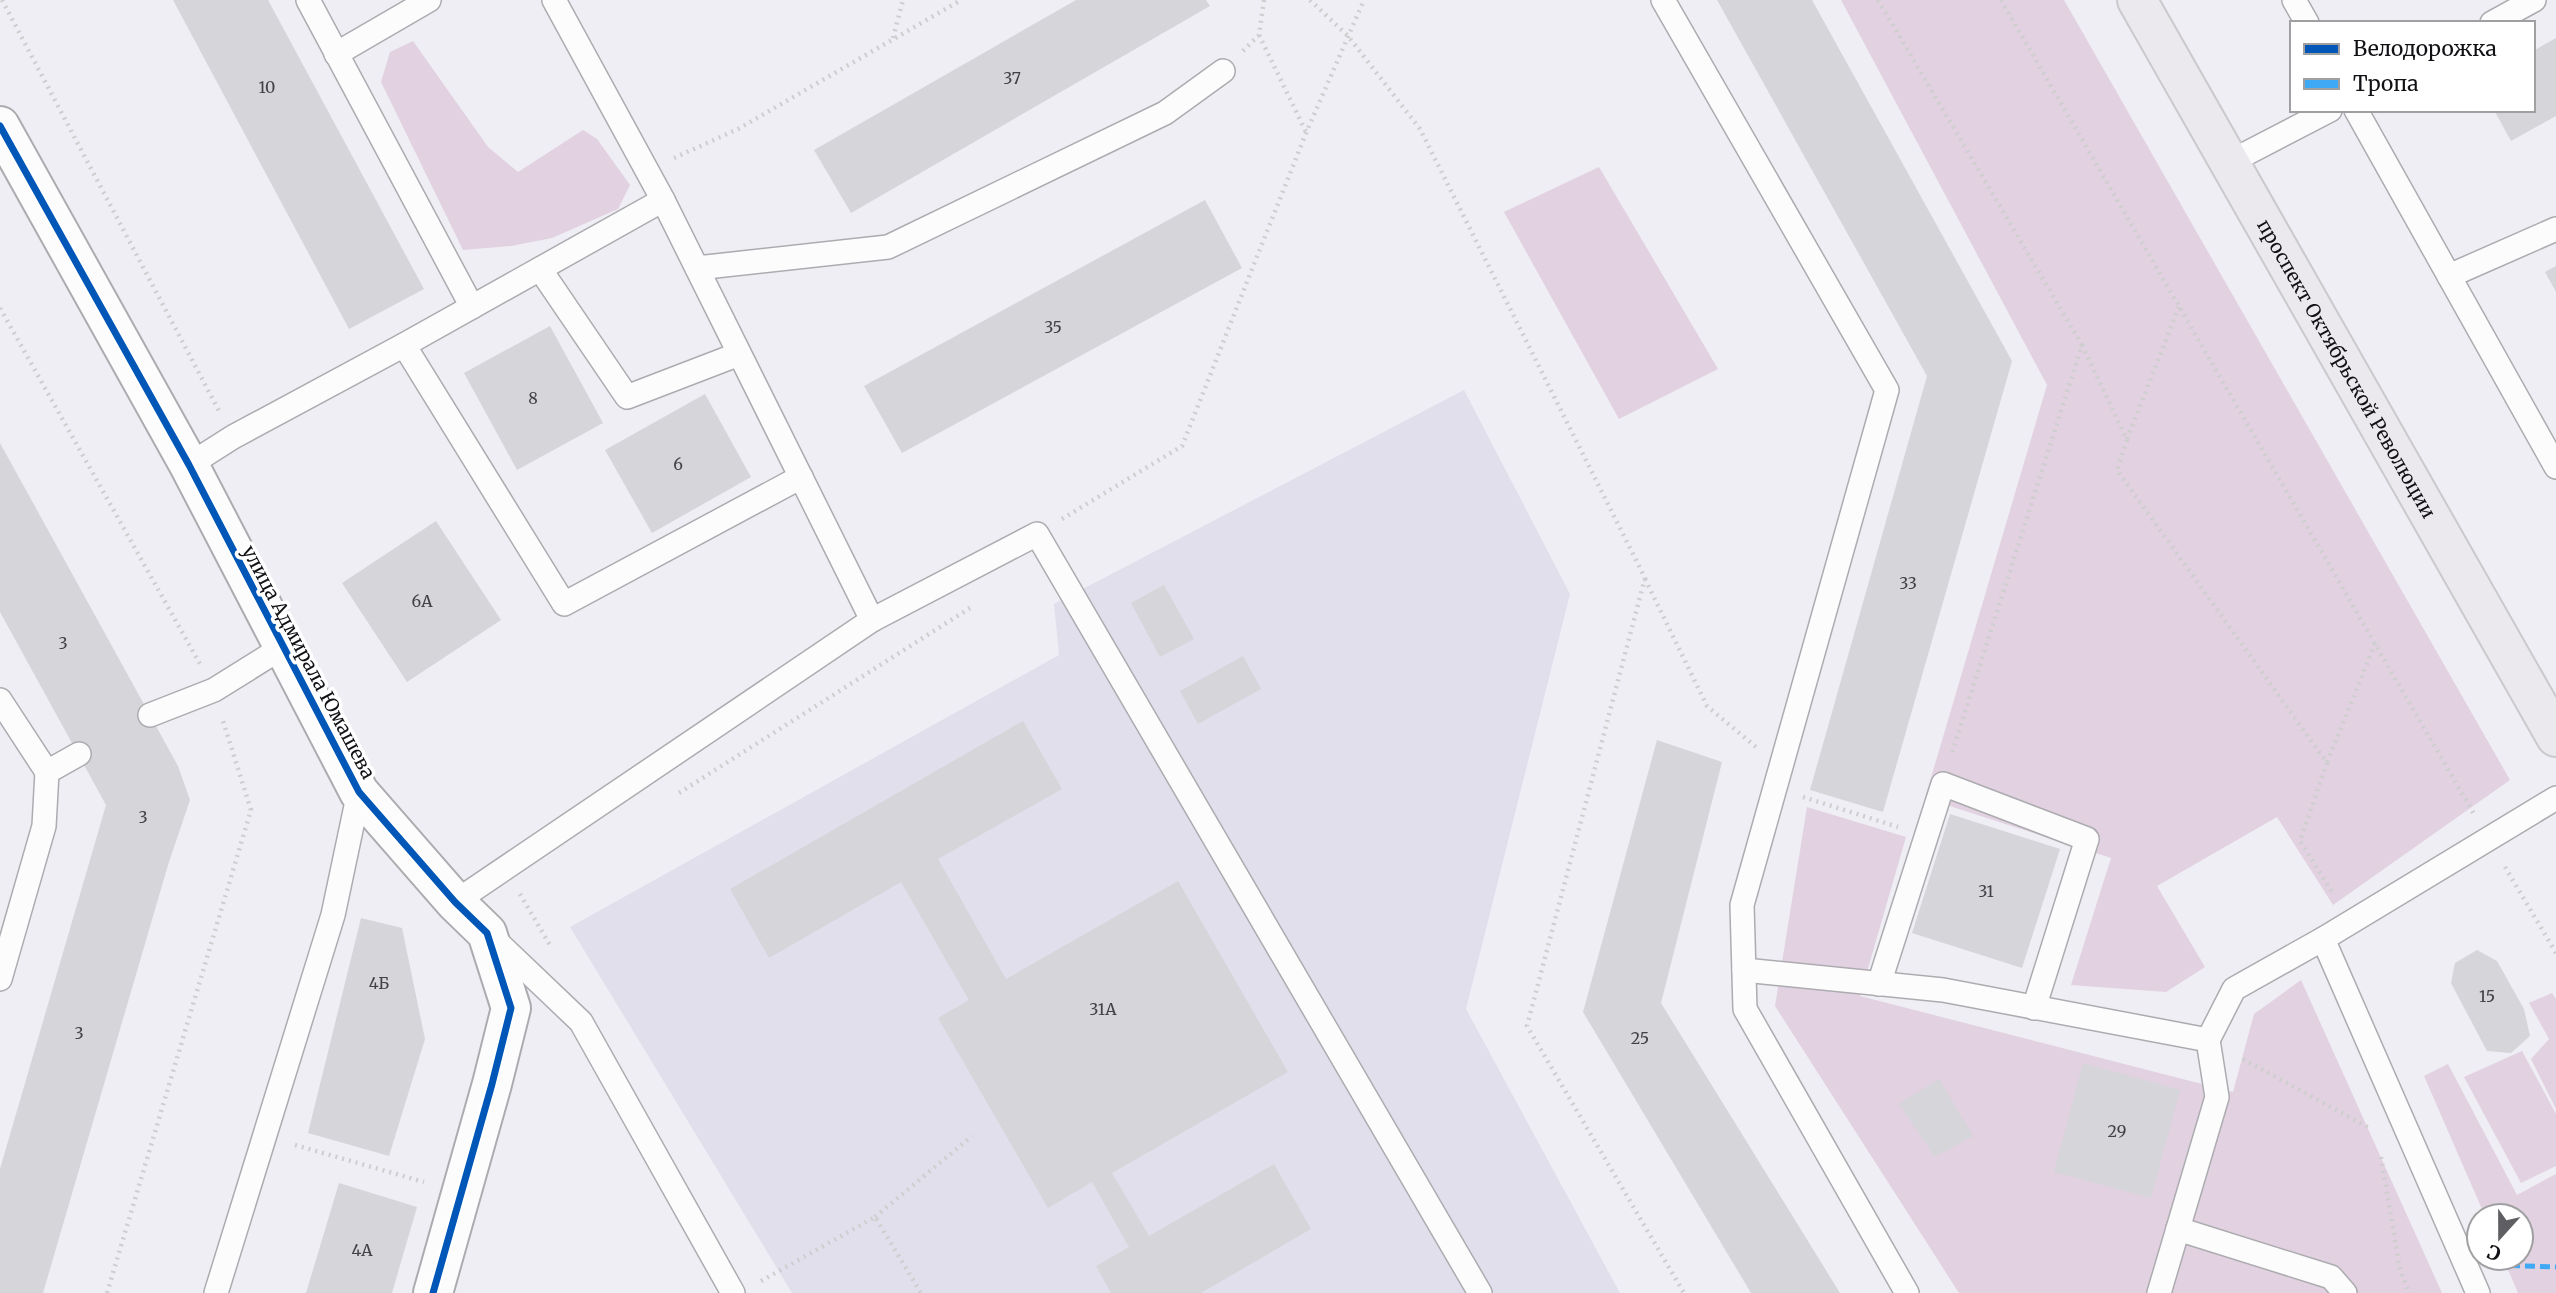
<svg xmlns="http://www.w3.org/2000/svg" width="2556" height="1293" viewBox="0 0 2556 1293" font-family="Merriweather,serif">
  <rect width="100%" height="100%" fill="#efeef4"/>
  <polygon fill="#e1dfec" points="1464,390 1570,594 1466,1009 1620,1293 792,1293 570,927 1059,655 1054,604"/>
  <g fill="#e2d1e0">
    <polygon points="1841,0 2064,0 2510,780 2333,905 2277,817 2157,886 2205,967 2166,992 2071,985 2111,858 1925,798 2047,385"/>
    <polygon points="413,41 488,147 518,172 583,130 597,139 630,185 618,209 552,238 511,246 463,250 381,82 390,52"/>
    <polygon points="1599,167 1718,369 1619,419 1504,212"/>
    <polygon points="1807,807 1906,837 1860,996 2233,1092 2254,1014 2301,980 2442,1293 1959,1293 1775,1006"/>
    <polygon points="2552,993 2556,999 2556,1109 2531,1059 2549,1039 2529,1003"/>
    <polygon points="2522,1051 2556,1114 2556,1166 2521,1183 2464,1077"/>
    <polygon points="2448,1064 2517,1195 2556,1174 2556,1293 2518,1293 2503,1258 2521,1258 2521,1216 2485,1216 2424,1076"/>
  </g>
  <g fill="#d5d5da">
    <polygon points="173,0 268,0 424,289 349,329"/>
    <polygon points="1076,0 1206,0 1210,6 851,213 814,150"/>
    <polygon points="1717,0 1812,0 2012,361 1883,812 1810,790 1927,376"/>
    <polygon points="2556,38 2556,116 2511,141 2494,110 2533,110 2533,51"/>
    <polygon points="1205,200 1242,268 902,453 864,386"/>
    <polygon points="2556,266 2556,292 2545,272"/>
    <polygon points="550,326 603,423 517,470 464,373"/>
    <polygon points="705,394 751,477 652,533 605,450"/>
    <polygon points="0,443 178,766 190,800 168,865 43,1293 0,1293 0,1169 106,805 0,612"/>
    <polygon points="436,521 501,620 407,682 342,583"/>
    <polygon points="1164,585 1194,639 1160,657 1131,603"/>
    <polygon points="1243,656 1261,689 1198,724 1180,691"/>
    <polygon points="1023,721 1062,789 938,859 1006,979 1178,881 1288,1072 1112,1173 1149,1236 1274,1164 1311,1229 1201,1293 1111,1293 1096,1266 1129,1247 1092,1182 1048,1208 938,1018 969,1000 901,882 769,958 730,889"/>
    <polygon points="1657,740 1722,762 1661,1003 1840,1293 1751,1293 1583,1012"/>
    <polygon points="1950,814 2060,849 2022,968 1912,933"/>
    <polygon points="361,918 402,928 425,1039 389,1156 308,1133"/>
    <polygon points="2477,950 2497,961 2524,1009 2530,1036 2511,1053 2487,1051 2451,983 2455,963"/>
    <polygon points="2083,1063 2180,1090 2151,1198 2054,1172"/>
    <polygon points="1939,1079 1973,1136 1935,1157 1899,1104"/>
    <polygon points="339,1183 417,1207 392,1293 306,1293"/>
  </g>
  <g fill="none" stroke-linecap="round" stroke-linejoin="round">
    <g stroke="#acacb0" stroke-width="26">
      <g id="lane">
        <polyline points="308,0 472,307"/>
        <polyline points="554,0 663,200 872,620"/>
        <polyline points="1663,0 1887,390 1742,905 1745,1009 1907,1293"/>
        <polyline points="2294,0 2307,23"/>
        <polyline points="2492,23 2534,0"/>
        <polyline points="336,54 429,0"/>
        <polyline points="2356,110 2556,467"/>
        <polyline points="2230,162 2330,110"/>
        <polyline points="697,268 888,247 1165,113 1223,71"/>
        <polyline points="540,269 627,397 739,354"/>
        <polyline points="2449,276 2556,229"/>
        <polyline points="404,345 564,604 801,477"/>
        <polyline points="189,465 233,437 404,345 663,200"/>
        <polyline points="0,700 47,772 79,754"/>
        <polyline points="150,715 214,690 283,647"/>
        <polyline points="455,902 872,620 1037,534 1480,1293"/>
        <polyline points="494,939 581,1022 733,1293"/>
        <polyline points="1744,970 1943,990 2208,1040 2234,989 2323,939"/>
        <polyline points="0,979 44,826 47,772"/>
        <polyline points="1879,984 1943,784 2087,839 2034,1008"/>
        <polyline points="2178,1229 2331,1277 2345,1293"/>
        <polyline points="216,1293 333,915 359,792"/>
        <polyline points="2159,1293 2217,1097 2208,1040"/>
        <polyline points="2478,1293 2323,939 2556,798"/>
      </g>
    </g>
    <g stroke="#acacb0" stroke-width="42">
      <polyline id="street" points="0,126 189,465 359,792 455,902 487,933 511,1008 492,1084 433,1293"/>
    </g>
    <g stroke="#cac9cc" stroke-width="42">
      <g id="primary">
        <path id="s1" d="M2137 0 2556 737"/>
      </g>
    </g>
    <g stroke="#cececf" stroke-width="4.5" stroke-dasharray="2 5" stroke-linecap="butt">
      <polyline points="2,0 219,411"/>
      <polyline points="1310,0 1348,36 1420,129 1645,578 1527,1026 1684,1293"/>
      <polyline points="1878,0 2082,345 1951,756"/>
      <polyline points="2001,0 2474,814"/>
      <polyline points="1259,35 1306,132"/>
      <polyline points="893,38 903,0"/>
      <polyline points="1243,51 1259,35 1264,0"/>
      <polyline points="674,158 738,129 961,0"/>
      <polyline points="0,308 200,664"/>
      <polyline points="2082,345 2127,440 2117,470 2327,763 2300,841 2334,895"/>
      <polyline points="2127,439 2179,307"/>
      <polyline points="1062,519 1182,446 1306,133 1364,0"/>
      <polyline points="1645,579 1707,706 1756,747"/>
      <polyline points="2327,762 2375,644"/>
      <polyline points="679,793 970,608"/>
      <polyline points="1803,797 1898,827"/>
      <polyline points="2505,867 2556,953"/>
      <polyline points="520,894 551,947"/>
      <polyline points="2243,1059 2371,1129"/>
      <polyline points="295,1145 424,1182"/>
      <polyline points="2381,1157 2400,1270 2409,1293"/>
      <polyline points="875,1217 972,1136"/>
      <polyline points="761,1281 875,1217 921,1293"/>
      <polyline points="107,1293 251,810 223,721"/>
    </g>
    <use href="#lane" stroke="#fdfcfd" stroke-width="23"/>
    <use href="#street" stroke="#fdfcfd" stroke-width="38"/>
    <use href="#primary" stroke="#ece9ee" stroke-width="38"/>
    <polyline stroke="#3fa9f5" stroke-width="5" stroke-dasharray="10 5" stroke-linecap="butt" points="2495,1265 2556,1267"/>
    <g stroke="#fff" stroke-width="11">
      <polyline id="cycleway" points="0,126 189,465 359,792 455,902 487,933 511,1008 492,1084 433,1293"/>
    </g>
    <use href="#cycleway" stroke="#0057b8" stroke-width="7"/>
  </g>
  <g text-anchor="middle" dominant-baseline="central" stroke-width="7" stroke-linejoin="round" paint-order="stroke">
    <g font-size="16" fill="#424146">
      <text x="1012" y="78">37</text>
      <text x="267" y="87">10</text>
      <text x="1053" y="327">35</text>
      <text x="533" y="398">8</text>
      <text x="678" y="464">6</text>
      <text x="1908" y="583">33</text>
      <text x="422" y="601">6А</text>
      <text x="63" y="643">3</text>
      <text x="143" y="817">3</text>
      <text x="1986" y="891">31</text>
      <text x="379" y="983">4Б</text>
      <text x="2487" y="996">15</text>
      <text x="1103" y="1009">31А</text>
      <text x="79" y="1033">3</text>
      <text x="1640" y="1038">25</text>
      <text x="2117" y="1131">29</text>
      <text x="362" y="1250">4А</text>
    </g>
    <g font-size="19" fill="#111014" stroke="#fff">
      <text stroke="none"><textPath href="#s1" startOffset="424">проспект Октябрьской Революции</textPath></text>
      <text transform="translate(309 662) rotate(62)">улица Адмирала Юмашева</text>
    </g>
  </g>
  <rect x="2290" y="21" width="245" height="91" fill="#ffffff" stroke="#a09fa1" stroke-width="2"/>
  <rect x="2304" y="44" width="35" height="10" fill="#0057b8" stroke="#a09fa1" stroke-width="2"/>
  <text x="2353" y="56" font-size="21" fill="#111014">Велодорожка</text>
  <rect x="2304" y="79" width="35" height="10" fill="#3fa9f5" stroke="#a09fa1" stroke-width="2"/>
  <text x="2353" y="91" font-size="21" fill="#111014">Тропа</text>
  <g transform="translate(2500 1237) rotate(201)"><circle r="33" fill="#ffffff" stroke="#a09fa1" stroke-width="2"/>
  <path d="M0-5L12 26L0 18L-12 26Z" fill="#5f5e62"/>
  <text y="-10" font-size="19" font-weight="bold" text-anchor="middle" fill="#111014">С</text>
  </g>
</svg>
